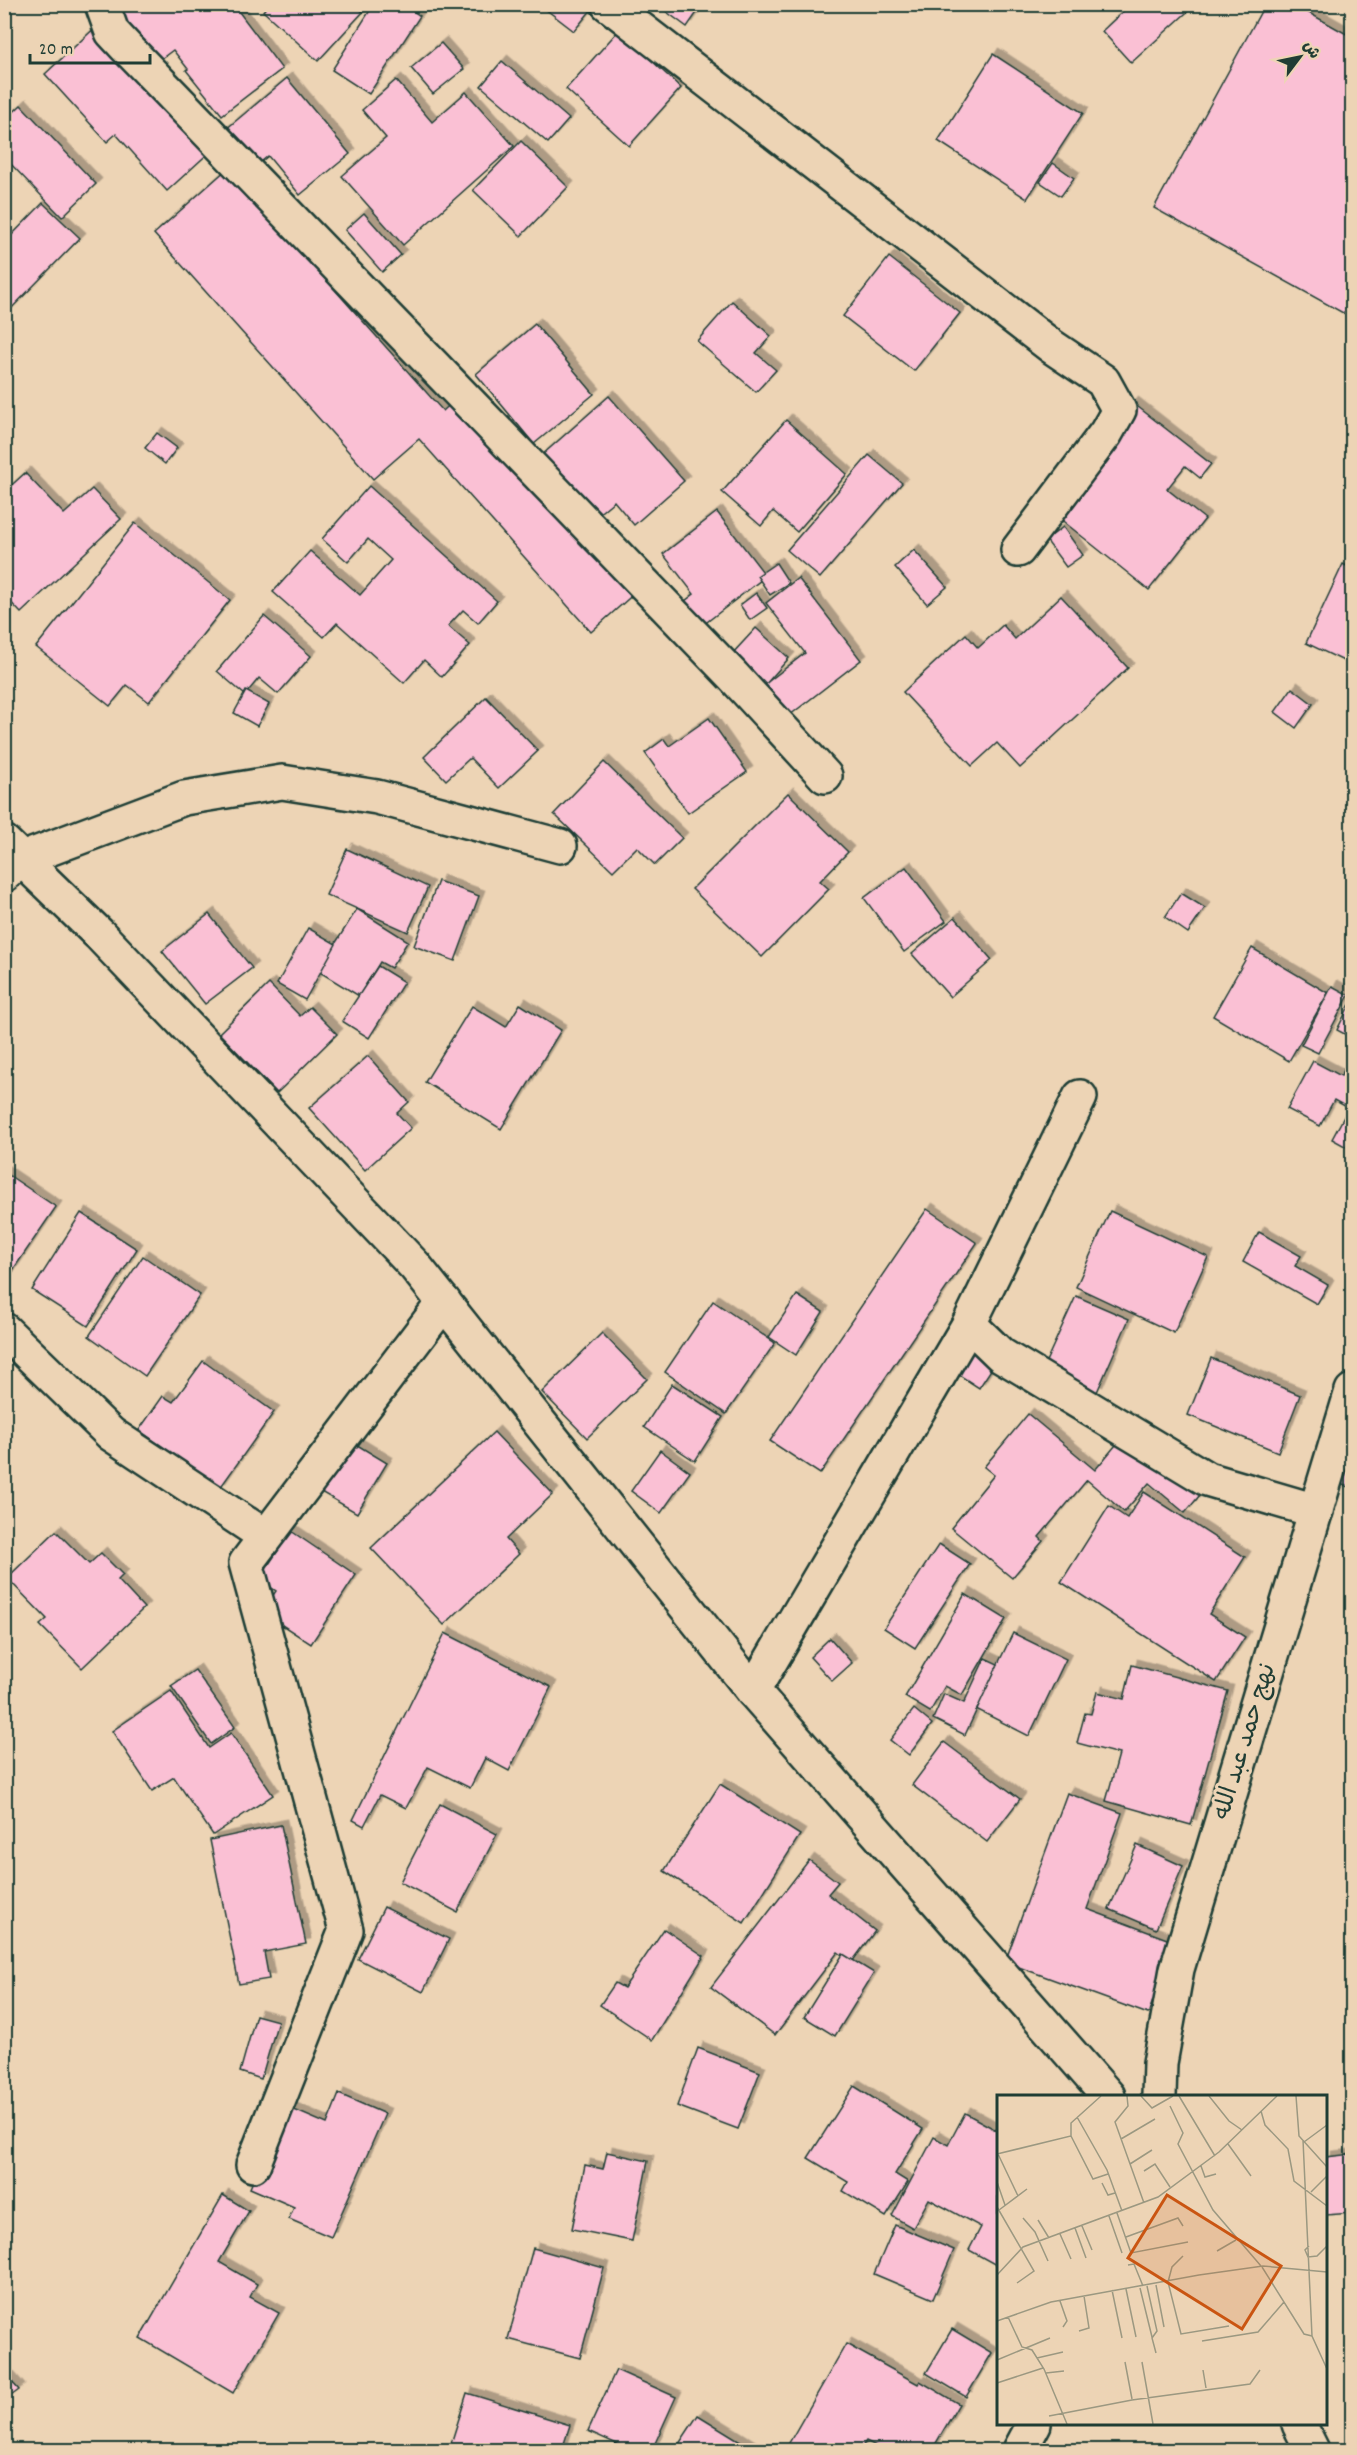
<svg xmlns="http://www.w3.org/2000/svg" width="1357" height="2455" viewBox="0 0 1357 2455" font-family="Dekko,'Playpen Sans Arabic',sans-serif">
  <defs>
    <filter id="shadow"><feDropShadow dx="5.5" dy="-5.5" stdDeviation="0" flood-color="#0004"/></filter>
  </defs>
  <rect width="100%" height="100%" fill="#edd4b5"/>
  <filter id="ink" filterUnits="userSpaceOnUse"><feTurbulence type="fractalNoise" baseFrequency=".0167" numOctaves="2"/><feDisplacementMap in="SourceGraphic" scale="12" xChannelSelector="R" yChannelSelector="G"/><feConvolveMatrix kernelMatrix="1 2 1 2 8 2 1 2 1" color-interpolation-filters="sRGB"/></filter>
  <g filter="url(#ink)">
    <g fill="#fac0d4" stroke="#1f3d34" stroke-width="1.5" filter="url(#shadow)">
      <polygon points="116,4 233,4 282,69 222,115 186,70 188,69 173,50 153,65 110,10"/>
      <polygon points="269,4 355,4 363,12 318,61 263,11"/>
      <polygon points="374,4 403,4 420,16 369,94 332,70"/>
      <polygon points="546,4 596,4 574,31 544,8"/>
      <polygon points="656,4 703,4 687,27"/>
      <polygon points="1131,4 1195,4 1195,5 1131,63 1102,31"/>
      <polygon points="1265,4 1293,4 1352,37 1352,318 1154,208"/>
      <polygon points="99,24 213,149 167,191 116,134 107,142 45,74"/>
      <polygon points="619,30 681,88 629,146 566,89"/>
      <polygon points="441,43 464,69 433,94 411,68"/>
      <polygon points="993,54 1083,113 1027,199 938,141"/>
      <polygon points="502,61 569,119 548,143 481,86"/>
      <polygon points="287,78 350,154 300,195 268,156 249,172 219,135"/>
      <polygon points="396,80 432,122 466,92 514,146 403,245 342,176 386,138 362,110"/>
      <polygon points="21,105 96,184 62,217 4,157 4,121"/>
      <polygon points="521,141 568,187 521,236 473,190"/>
      <polygon points="1053,163 1074,178 1061,196 1040,182"/>
      <polygon points="227,169 443,411 461,394 637,591 591,632 419,439 373,479 154,234"/>
      <polygon points="43,203 80,238 4,316 4,243"/>
      <polygon points="364,213 401,255 382,272 345,230"/>
      <polygon points="889,257 960,313 914,371 843,316"/>
      <polygon points="732,301 771,336 756,353 776,370 756,392 697,341"/>
      <polygon points="535,324 594,394 534,444 476,374"/>
      <polygon points="609,396 684,481 634,525 614,501 596,516 542,455"/>
      <polygon points="1133,403 1211,464 1200,478 1185,466 1167,489 1205,519 1149,590 1049,510"/>
      <polygon points="786,420 847,474 797,532 773,511 761,526 722,492"/>
      <polygon points="157,433 177,448 165,464 145,448"/>
      <polygon points="869,455 902,483 820,578 787,550"/>
      <polygon points="25,473 64,514 92,489 121,519 21,613 4,595 4,492"/>
      <polygon points="369,486 497,601 478,623 463,610 448,626 470,645 442,677 424,660 404,683 337,623 324,637 273,592 310,551 360,595 391,560 368,539 348,562 322,539"/>
      <polygon points="717,512 766,576 703,625 685,601 694,594 663,554"/>
      <polygon points="135,523 230,600 149,702 127,685 110,706 36,647"/>
      <polygon points="1063,527 1083,555 1066,567 1046,540"/>
      <polygon points="914,550 947,587 927,604 895,567"/>
      <polygon points="776,563 789,583 770,595 757,576"/>
      <polygon points="1343,564 1352,569 1352,665 1306,643"/>
      <polygon points="798,578 861,660 790,715 765,684 805,653 766,603"/>
      <polygon points="756,593 767,608 750,620 740,605"/>
      <polygon points="1061,596 1128,668 1020,768 997,743 972,766 903,692 966,634 978,648 1003,625 1015,639"/>
      <polygon points="264,616 311,656 278,694 259,678 245,695 217,671"/>
      <polygon points="756,628 789,658 765,685 732,654"/>
      <polygon points="1292,688 1313,704 1296,728 1275,712"/>
      <polygon points="246,691 269,704 257,726 234,713"/>
      <polygon points="486,697 538,751 499,788 470,758 446,780 424,757"/>
      <polygon points="709,718 747,772 688,813 645,753 664,739 669,746"/>
      <polygon points="604,762 682,838 655,865 637,847 613,871 554,814"/>
      <polygon points="788,793 848,852 820,881 829,889 762,957 692,889"/>
      <polygon points="347,849 428,887 408,932 326,895"/>
      <polygon points="906,867 946,921 904,952 864,898"/>
      <polygon points="438,881 479,896 455,961 414,946"/>
      <polygon points="1181,893 1205,908 1188,933 1165,917"/>
      <polygon points="357,909 408,941 391,968 380,962 359,996 318,971"/>
      <polygon points="209,914 252,968 205,1004 162,951"/>
      <polygon points="955,917 992,960 950,997 912,954"/>
      <polygon points="308,928 336,944 305,1000 277,984"/>
      <polygon points="1252,948 1328,993 1289,1061 1213,1016"/>
      <polygon points="378,966 404,982 369,1038 342,1021"/>
      <polygon points="269,984 300,1016 310,1007 337,1034 277,1093 219,1033"/>
      <polygon points="1332,986 1349,995 1318,1053 1301,1045"/>
      <polygon points="1352,1000 1352,1038 1337,1030"/>
      <polygon points="520,1004 561,1030 501,1129 425,1082 472,1006 506,1027"/>
      <polygon points="1352,1054 1352,1110 1334,1100 1320,1126 1287,1109 1313,1061 1341,1076"/>
      <polygon points="368,1056 409,1102 397,1113 411,1128 365,1170 309,1108"/>
      <polygon points="1347,1111 1352,1114 1352,1150 1332,1139"/>
      <polygon points="4,1172 56,1207 4,1283"/>
      <polygon points="927,1209 977,1243 820,1474 770,1441"/>
      <polygon points="1110,1211 1208,1257 1174,1333 1076,1287"/>
      <polygon points="81,1213 137,1249 88,1326 32,1290"/>
      <polygon points="1259,1232 1301,1256 1295,1266 1328,1285 1317,1304 1243,1262"/>
      <polygon points="143,1256 200,1295 145,1376 89,1336"/>
      <polygon points="797,1295 823,1312 796,1355 769,1337"/>
      <polygon points="1076,1296 1129,1319 1097,1392 1043,1368"/>
      <polygon points="713,1301 775,1343 726,1414 665,1372"/>
      <polygon points="602,1333 647,1379 587,1438 542,1392"/>
      <polygon points="973,1347 996,1362 979,1388 956,1373"/>
      <polygon points="1211,1358 1300,1395 1278,1452 1188,1415"/>
      <polygon points="203,1361 274,1412 220,1488 139,1430 163,1396 173,1402"/>
      <polygon points="672,1384 723,1417 695,1461 644,1427"/>
      <polygon points="1028,1414 1095,1470 1126,1433 1200,1495 1185,1513 1149,1483 1124,1512 1087,1480 1039,1537 1043,1541 1012,1578 951,1528 994,1475 984,1467"/>
      <polygon points="494,1432 553,1494 506,1539 519,1554 444,1625 371,1548"/>
      <polygon points="344,1437 387,1463 357,1513 314,1488"/>
      <polygon points="660,1450 690,1472 661,1513 631,1491"/>
      <polygon points="1349,1455 1352,1456 1352,1488 1340,1484"/>
      <polygon points="1144,1492 1245,1557 1209,1614 1245,1637 1216,1682 1061,1582 1109,1506 1127,1518"/>
      <polygon points="56,1531 89,1564 101,1553 123,1575 118,1580 144,1608 82,1668 40,1625 47,1619 7,1578"/>
      <polygon points="291,1531 356,1575 311,1644 262,1612 276,1591 259,1579"/>
      <polygon points="939,1544 970,1564 915,1648 884,1628"/>
      <polygon points="965,1594 1006,1619 962,1695 945,1686 930,1712 905,1697"/>
      <polygon points="445,1633 551,1687 509,1771 485,1758 470,1788 428,1767 406,1808 380,1795 364,1826 353,1820"/>
      <polygon points="1013,1633 1066,1659 1029,1736 976,1709"/>
      <polygon points="830,1638 852,1663 832,1681 810,1657"/>
      <polygon points="985,1658 998,1664 965,1735 933,1719 944,1694 964,1703"/>
      <polygon points="1132,1665 1228,1691 1191,1825 1106,1801 1119,1754 1077,1743 1085,1713 1091,1714 1097,1692 1124,1699"/>
      <polygon points="195,1670 235,1727 211,1744 171,1686"/>
      <polygon points="171,1691 209,1748 231,1733 273,1795 213,1835 174,1777 152,1791 112,1731"/>
      <polygon points="914,1709 932,1724 909,1755 890,1740"/>
      <polygon points="944,1742 1020,1799 987,1842 912,1785"/>
      <polygon points="720,1784 800,1835 744,1923 664,1871"/>
      <polygon points="1067,1793 1122,1813 1087,1909 1175,1942 1148,2014 1005,1962"/>
      <polygon points="440,1804 497,1834 457,1912 400,1882"/>
      <polygon points="281,1825 306,1944 264,1952 269,1979 239,1984 210,1840"/>
      <polygon points="1137,1845 1183,1866 1156,1929 1109,1909"/>
      <polygon points="809,1860 838,1882 828,1894 875,1931 852,1962 838,1952 775,2035 711,1987"/>
      <polygon points="384,1907 449,1939 423,1992 358,1959"/>
      <polygon points="664,1929 704,1956 652,2040 600,2005 615,1983 624,1988"/>
      <polygon points="843,1954 874,1973 835,2036 804,2017"/>
      <polygon points="256,2015 278,2021 261,2079 240,2072"/>
      <polygon points="698,2048 760,2072 738,2129 677,2106"/>
      <polygon points="854,2086 923,2129 895,2174 908,2182 886,2217 843,2191 848,2182 808,2158"/>
      <polygon points="339,2094 385,2114 331,2237 289,2219 294,2207 250,2188 285,2106 327,2124"/>
      <polygon points="965,2113 998,2131 998,2266 969,2250 981,2227 929,2199 913,2228 892,2216 934,2137 948,2145"/>
      <polygon points="607,2152 648,2161 632,2241 572,2229 585,2165 603,2169"/>
      <polygon points="1352,2154 1352,2213 1326,2215 1326,2157"/>
      <polygon points="223,2195 249,2211 219,2262 257,2284 250,2297 279,2313 233,2393 140,2338"/>
      <polygon points="895,2225 954,2250 933,2299 874,2274"/>
      <polygon points="533,2248 604,2268 580,2358 508,2339"/>
      <polygon points="952,2329 992,2353 966,2397 926,2373"/>
      <polygon points="846,2344 918,2384 920,2381 959,2404 932,2450 884,2450 866,2441 860,2450 785,2450"/>
      <polygon points="616,2370 676,2397 652,2450 630,2450 588,2431"/>
      <polygon points="4,2373 19,2390 4,2401"/>
      <polygon points="467,2393 570,2425 562,2450 449,2450"/>
      <polygon points="698,2415 755,2450 675,2450"/>
    </g>
    <g fill="none" stroke-linecap="round" stroke-linejoin="round">
      <g stroke="#1f3d34" stroke-width="38">
        <g id="minor">
          <polyline points="105,4 103,7 112,32 126,47 733,676 825,776"/>
          <polyline points="608,4 1051,346 1103,381 1119,410 1106,433 1018,550"/>
          <polyline points="4,842 99,934 415,1266 753,1691 1108,2096"/>
          <polyline points="4,875 22,859 184,798 282,782 377,797 560,846"/>
          <polyline points="969,1324 1001,1355 1207,1479 1316,1511"/>
          <polyline points="4,1330 111,1434 265,1536"/>
          <polyline points="753,1691 969,1324 1080,1097"/>
          <polyline points="1159,2096 1160,2063 1177,1969 1352,1391"/>
          <polyline points="253,2165 346,1930 246,1563 444,1302"/>
          <polyline points="1299,2424 1312,2450"/>
          <polyline points="1020,2450 1034,2424"/>
        </g>
      </g>
      <use href="#minor" stroke="#edd4b5" stroke-width="33"/>
    </g>
  </g>
  <g text-anchor="middle" dominant-baseline="central" stroke-width="6" stroke-linejoin="round" paint-order="stroke">
    <g font-size="24" fill="#1f3d34" stroke="#edd4b5">
      <text transform="translate(1246 1742) rotate(-73)">نهج حمد عبد الله</text>
    </g>
  </g>
  <g transform="translate(997 2095)">
    <rect width="330" height="330" fill="#edd4b5"/>
    <path fill="none" stroke="#9b9881" stroke-width="1.5" d="M130 1 131 11 118 27 147 108M144 1 155 13 176 1M182 1 218 61M212 1 232 26 245 35M299 1 302 41 330 72M173 11 186 38 181 49 216 115 264 171M264 16 268 30 291 54 297 86 330 111M80 22 110 75 125 116M74 41 96 84 111 79M124 44 158 24M306 45 315 241 330 274M307 47 330 30M231 49 254 81M0 59 74 41V28L104 1M1 59 21 101M133 69 155 55M204 71 208 82 219 79M147 76 158 69 173 92M0 87 8 110M105 88 111 100 118 98M314 97 330 81M0 112 37 176 20 188M2 115 30 94M120 118 134 158 191 147M112 121 125 158M26 123 38 137 51 166M41 125 52 143M85 131 95 155M78 133 89 163M63 139 74 164M129 142 181 123 186 131M312 151 308 155 311 162 320 161 330 151M220 156 239 145M186 161 175 172 171 187 184 239 232 231M131 170 137 169 146 191M265 172 307 239 315 241M0 180 26 152 161 102 222 57 280 1M159 190 167 232M150 191 160 236 155 243 159 258M143 193 155 242M129 194 139 242M115 195 125 243M63 206 70 226 66 232M11 222 25 252 35 255 47 274 70 329M0 226 54 207 202 180 266 171 330 177M82 236 92 233 87 201M205 246 261 237 287 207M40 263 66 257M0 265 53 243M128 267 135 304M145 267 156 329M206 275 209 293M49 278 67 276M0 288 46 273M52 321 135 305 253 289 263 275"/>
    <path fill="#ca5512" fill-opacity="0.15" stroke="#ca5512" stroke-width="3" d="M170 100 284 171 245 234 131 163Z"/>
    <rect width="330" height="330" fill="none" stroke="#1f3d34" stroke-width="3"/>
  </g>
  <rect width="1357" height="2455" fill="none" stroke="#edd4b5" stroke-width="24"/>
  <rect x="12" y="12" width="1333" height="2431" fill="none" stroke="#1f3d34" stroke-width="2" filter="url(#ink)"/>
  <g transform="translate(1300 57) rotate(58)" stroke="#edd4b5" stroke-width="4.5" paint-order="stroke">
  <path d="M0-4.5L10 22L0 15L-10 22Z" fill="#1f3d34"/>
  <text y="-9" font-size="16" font-weight="bold" text-anchor="middle" fill="#1f3d34">ش</text>
  </g>
  <path d="M30 54v9h120v-9" fill="none" stroke="#1f3d34" stroke-width="3"/>
  <text x="39" y="54" font-size="18" fill="#1f3d34" stroke="#edd4b5" stroke-width="4.5" paint-order="stroke">20 m</text>
</svg>
